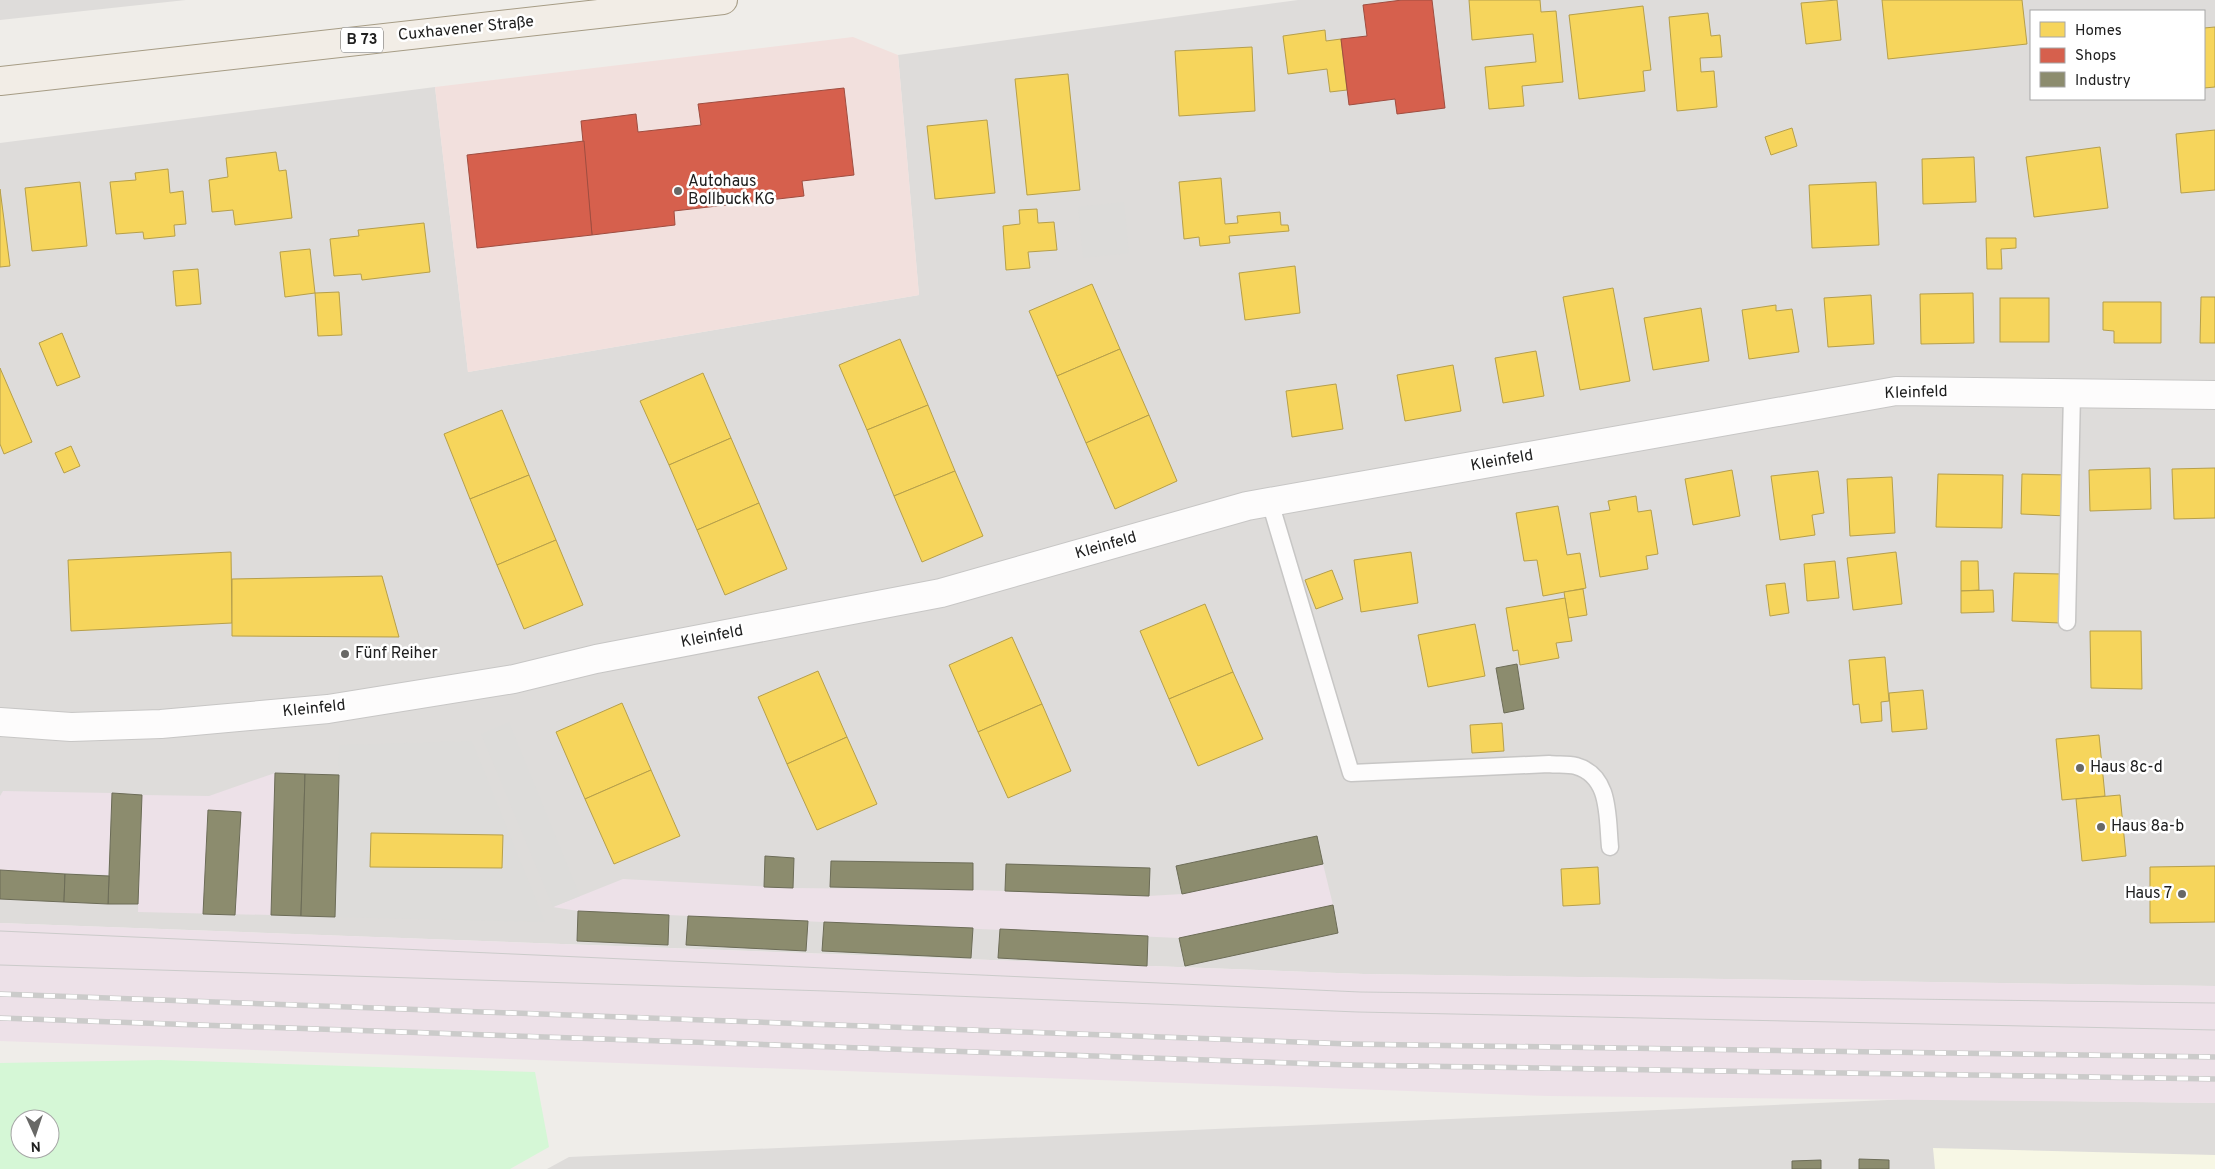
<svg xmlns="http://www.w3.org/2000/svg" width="2215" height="1169" viewBox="0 0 2215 1169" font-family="Overpass,sans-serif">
  <rect width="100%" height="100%" fill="#efede9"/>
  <g fill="#dedcda" fill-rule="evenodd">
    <polygon points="0,0 186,0 0,20"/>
    <path d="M1298 0H2215V986L1364 974 0 923V143L435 87 468 372 919 295 898 55ZM2031 11H2204V99H2031Z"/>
    <polygon points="1911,1099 2215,1103 2215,1169 547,1169 569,1157"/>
  </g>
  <polygon fill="#f2e0dd" points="853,37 898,55 919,295 468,372 435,87"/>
  <g fill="#ede1e8">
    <polygon points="275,773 271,915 138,912 142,795 209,796"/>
    <polygon points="3,791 112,793 108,875 0,870 0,796"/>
    <polygon points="1323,864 1333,905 1179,938 578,911 553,907 623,879 793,888 973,890 1149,896 1182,894"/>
    <polygon points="0,923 1364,974 2215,986 2215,1103 1548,1096 0,1041"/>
  </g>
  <polygon fill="#f7f7e5" points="1933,1148 2215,1155 2215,1169 1935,1169"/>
  <g fill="#dddcda">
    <polygon points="1124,202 1129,253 1083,258 1078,207"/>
    <polygon points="509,722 580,896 553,907 481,734"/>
    <polygon points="472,741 545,922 335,917 339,745"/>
  </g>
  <path fill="#d5f7d6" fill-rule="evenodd" d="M161 1060 535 1072 549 1147 510 1169H0V1063ZM20 1119H50V1149H20Z"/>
  <g fill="#f6d55c" stroke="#b69f4a">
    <polygon points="1469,0 1540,0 1541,12 1556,11 1563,82 1522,86 1524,106 1489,109 1485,67 1536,62 1533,34 1472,40"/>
    <polygon points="1837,0 1841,40 1806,44 1801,3"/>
    <polygon points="1882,0 2022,0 2027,44 1888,59"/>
    <polygon points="1643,6 1651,70 1643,71 1645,91 1579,99 1569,15"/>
    <polygon points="1708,13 1711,36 1720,35 1722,57 1700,58 1701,72 1714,71 1717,107 1677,111 1669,17"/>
    <polygon points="2215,27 2215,87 2204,88 2204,28"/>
    <polygon points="1325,30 1326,41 1341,39 1347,90 1330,92 1327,69 1288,74 1283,36"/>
    <polygon points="1252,47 1255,111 1179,116 1175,51"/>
    <polygon points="1068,74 1080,190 1027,195 1015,79"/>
    <polygon points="987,120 995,193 935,199 927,126"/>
    <polygon points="1792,128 1797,146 1771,155 1765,137"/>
    <polygon points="2215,130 2215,190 2181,193 2176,134"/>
    <polygon points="2100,147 2108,208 2034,217 2026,157"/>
    <polygon points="276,152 279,171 286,170 292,218 235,225 233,210 212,212 209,180 228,177 226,158"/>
    <polygon points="1974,157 1976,202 1923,204 1922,159"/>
    <polygon points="168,169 170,193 183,191 186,224 174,225 175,236 144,239 143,232 116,234 110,182 136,180 135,173"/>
    <polygon points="1221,178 1225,224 1238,223 1237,216 1280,212 1281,225 1288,225 1289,231 1229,236 1230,243 1200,246 1199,237 1184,239 1179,182"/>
    <polygon points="80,182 87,246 32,251 25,188"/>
    <polygon points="1876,182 1879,245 1812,248 1809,185"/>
    <polygon points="0,189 10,266 0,267"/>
    <polygon points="1037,209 1038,223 1054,222 1057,250 1028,252 1030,268 1006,270 1003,226 1020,224 1019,210"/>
    <polygon points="424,223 430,272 362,280 361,274 334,276 330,239 359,236 358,230"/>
    <polygon points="1986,238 2016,238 2016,248 2001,249 2002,269 1987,269"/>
    <polygon points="310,249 315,293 285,297 280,252"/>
    <polygon points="1295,266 1300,313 1245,320 1239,273"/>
    <polygon points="198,269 201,304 176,306 173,271"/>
    <polygon points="1092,284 1120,349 1057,376 1029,311"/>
    <polygon points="1613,288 1630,381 1580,390 1563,297"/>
    <polygon points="339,292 342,335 318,336 315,293"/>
    <polygon points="1973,293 1974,343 1921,344 1920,294"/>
    <polygon points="1871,295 1874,344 1828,347 1824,298"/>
    <polygon points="2201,297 2215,297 2215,343 2200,343"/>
    <rect x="2000" y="298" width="49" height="44"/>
    <polygon points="2103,302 2161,302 2161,343 2114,343 2114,331 2103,330"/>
    <polygon points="1776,305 1776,311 1792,309 1799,352 1749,359 1742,310"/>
    <polygon points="1701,308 1709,361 1653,370 1644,318"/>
    <polygon points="62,333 80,377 57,386 39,343"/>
    <polygon points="900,339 928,405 867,430 839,365"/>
    <polygon points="1120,349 1149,415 1086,443 1057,376"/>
    <polygon points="1536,351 1544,396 1503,403 1495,358"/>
    <polygon points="1453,365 1461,411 1405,421 1397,375"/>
    <polygon points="0,368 32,442 4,454 0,444"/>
    <polygon points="703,373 731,438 669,465 640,401"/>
    <polygon points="1336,384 1343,429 1292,437 1286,391"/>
    <polygon points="928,405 955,471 894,496 867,430"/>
    <polygon points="502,410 529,475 470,499 444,434"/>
    <polygon points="1149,415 1177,481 1115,509 1086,443"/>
    <polygon points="731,438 759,503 697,530 669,465"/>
    <polygon points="71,446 80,466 64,473 55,453"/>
    <polygon points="2150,468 2151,509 2090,511 2089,470"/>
    <polygon points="2215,468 2215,518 2174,519 2172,469"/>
    <polygon points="1732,470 1740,516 1693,525 1685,479"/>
    <polygon points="955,471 983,536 922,562 894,496"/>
    <polygon points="1818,471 1824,513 1812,515 1815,535 1780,540 1771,476"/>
    <polygon points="1938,474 2003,475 2002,528 1936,527"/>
    <polygon points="2022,474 2068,475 2067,516 2021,514"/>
    <polygon points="529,475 556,540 497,565 470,499"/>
    <polygon points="1892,477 1895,533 1850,536 1847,479"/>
    <polygon points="1636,496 1638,512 1651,510 1658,554 1646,556 1648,569 1600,577 1590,513 1610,510 1608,501"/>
    <polygon points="759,503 787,569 725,595 697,530"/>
    <polygon points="1558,506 1567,555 1580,553 1586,588 1543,596 1537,560 1524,561 1516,513"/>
    <polygon points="556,540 583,605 524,629 497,565"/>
    <polygon points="231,552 232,623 71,631 68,560"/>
    <polygon points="1411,552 1418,603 1361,612 1354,560"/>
    <polygon points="1896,552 1902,604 1853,610 1847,558"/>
    <polygon points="1835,561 1839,598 1807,601 1804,564"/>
    <polygon points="1961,561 1978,561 1979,590 1961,591"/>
    <polygon points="1332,570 1343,599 1316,609 1305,580"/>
    <polygon points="2014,573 2062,574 2060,623 2012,621"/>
    <polygon points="382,576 399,637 232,636 232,579"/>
    <polygon points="1785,583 1789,613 1770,616 1766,585"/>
    <polygon points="1583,589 1587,615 1568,618 1564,592"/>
    <polygon points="1993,590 1994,612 1961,613 1961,591"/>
    <polygon points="1565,598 1572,641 1556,643 1559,658 1520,665 1518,650 1513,651 1506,608"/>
    <polygon points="1205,604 1233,672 1169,699 1140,631"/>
    <polygon points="1475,624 1485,676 1428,687 1418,635"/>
    <polygon points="2090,631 2141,631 2142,689 2091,688"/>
    <polygon points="1012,637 1042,704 978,732 949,665"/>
    <polygon points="1885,657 1889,701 1881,702 1882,721 1861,723 1859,704 1853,705 1849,660"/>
    <polygon points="818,671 847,737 787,764 758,697"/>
    <polygon points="1233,672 1263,739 1198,766 1169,699"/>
    <polygon points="1923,690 1927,729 1892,732 1889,693"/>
    <polygon points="622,703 651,770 585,799 556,732"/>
    <polygon points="1042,704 1071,771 1008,798 978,732"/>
    <polygon points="1502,723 1504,751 1472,753 1470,725"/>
    <polygon points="2099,735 2105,796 2062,800 2056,739"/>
    <polygon points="847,737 877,804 817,830 787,764"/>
    <polygon points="651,770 680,836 614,864 585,799"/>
    <polygon points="2120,795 2126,856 2082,861 2076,799"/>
    <polygon points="371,833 503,835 502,868 370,867"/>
    <polygon points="2215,866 2215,922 2150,923 2150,867"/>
    <polygon points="1598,867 1600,904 1563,906 1561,869"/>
  </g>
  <g fill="#d6604d" stroke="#9f4d40">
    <polygon points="1402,0 1432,0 1445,108 1397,114 1395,99 1349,105 1341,39 1367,36 1363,5"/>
    <polygon points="844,88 854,175 802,181 804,196 674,211 675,225 592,235 581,121 636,114 638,132 701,125 698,104"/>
    <polygon points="584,141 592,235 477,248 467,155"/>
  </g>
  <g fill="#8c8c6e" stroke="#6c6c57">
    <polygon points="1517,664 1524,709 1504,713 1496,668"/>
    <polygon points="275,773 305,774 301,916 271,915"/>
    <polygon points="305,774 339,775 335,917 301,916"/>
    <polygon points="112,793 142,795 138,904 108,904"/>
    <polygon points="208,810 241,812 235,915 203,914"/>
    <polygon points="1317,836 1323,864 1182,894 1176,866"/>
    <polygon points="765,856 794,858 793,888 764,887"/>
    <polygon points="831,861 973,863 973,890 830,887"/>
    <polygon points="1006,864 1150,868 1149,896 1005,891"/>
    <polygon points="0,870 65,874 64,902 0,899"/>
    <polygon points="65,874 109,876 108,904 64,902"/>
    <polygon points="1333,905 1338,933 1185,966 1179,938"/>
    <polygon points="578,911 669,915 668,945 577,941"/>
    <polygon points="688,916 808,921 806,951 686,945"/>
    <polygon points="824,922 973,928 971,958 822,951"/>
    <polygon points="1000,929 1148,936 1147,966 998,958"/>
    <polygon points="1859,1159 1889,1160 1889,1169 1859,1169"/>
    <polygon points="1821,1160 1821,1169 1792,1169 1792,1161"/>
  </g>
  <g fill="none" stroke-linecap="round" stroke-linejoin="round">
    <g stroke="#c7c6c5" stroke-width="19">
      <g id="service">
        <path d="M1270 502 1351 773 1549 764C1557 765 1568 764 1576 766 1611 776 1607 817 1610 847"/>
        <polyline points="2067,622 2072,393"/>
      </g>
    </g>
    <g stroke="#c7c6c5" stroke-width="30">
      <polyline id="minor" points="0,722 71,727 161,724 328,709 514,679 596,659 941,593 1247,506 1896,391 2215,395"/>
    </g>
    <g stroke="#a69c85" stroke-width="30">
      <polyline id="primary" points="0,81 723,0"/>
    </g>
    <use href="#service" stroke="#fdfcfc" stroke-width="16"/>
    <use href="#minor" stroke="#fdfcfc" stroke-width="28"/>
    <use href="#primary" stroke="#f2ede6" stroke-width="28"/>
    <g stroke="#cbcbca" stroke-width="1">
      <polyline points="0,931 1360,992 2215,1003"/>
      <polyline points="0,965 826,991 1358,1012 2215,1030"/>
    </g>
    <g stroke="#cbcbca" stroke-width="5.5">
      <g id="rail">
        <polyline points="0,994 1350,1044 2215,1057"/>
        <polyline points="0,1018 1350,1065 2215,1079"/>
      </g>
    </g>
    <use href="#rail" stroke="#fff" stroke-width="4" stroke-dasharray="11" stroke-linecap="butt"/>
  </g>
  <g fill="#686866" stroke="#fff" stroke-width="2">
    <circle cx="678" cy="191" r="5"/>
    <circle cx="345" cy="654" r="5"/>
    <circle cx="2080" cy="768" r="5"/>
    <circle cx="2101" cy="827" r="5"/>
    <circle cx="2182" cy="894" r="5"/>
  </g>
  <g text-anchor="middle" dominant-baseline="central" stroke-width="5" stroke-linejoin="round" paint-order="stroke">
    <rect fill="#fff" stroke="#636363" stroke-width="1" x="341" y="27.5" width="42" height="25" rx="4"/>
    <g font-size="15" font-weight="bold" fill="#202020">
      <text x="362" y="40">B 73</text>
    </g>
    <g font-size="16" fill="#202020" stroke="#fff">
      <text transform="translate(466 29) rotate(-6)">Cuxhavener Straße</text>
      <text transform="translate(1916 393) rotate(-2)">Kleinfeld</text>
      <text transform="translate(1502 461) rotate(-10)">Kleinfeld</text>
      <text transform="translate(1106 546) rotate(-16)">Kleinfeld</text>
      <text transform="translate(712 637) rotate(-11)">Kleinfeld</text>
      <text transform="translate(314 709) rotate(-6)">Kleinfeld</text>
    </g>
    <g font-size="16" fill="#202020" stroke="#fff" text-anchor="start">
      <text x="688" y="182">Autohaus<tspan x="688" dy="18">Bollbuck KG</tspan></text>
      <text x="355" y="654">Fünf Reiher</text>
      <text x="2090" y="768">Haus 8c-d</text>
      <text x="2111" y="827">Haus 8a-b</text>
      <text x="2172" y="894" text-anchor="end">Haus 7</text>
    </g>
  </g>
  <rect x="2030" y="10" width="175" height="90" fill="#ffffff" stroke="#a6a6a6"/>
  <rect x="2040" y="22" width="25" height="15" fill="#f6d55c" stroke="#a6a6a6"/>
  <text x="2075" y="35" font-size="15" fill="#202020">Homes</text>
  <rect x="2040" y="48" width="25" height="15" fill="#d6604d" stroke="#a6a6a6"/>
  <text x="2075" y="60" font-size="15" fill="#202020">Shops</text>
  <rect x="2040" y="72" width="25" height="15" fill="#8c8c6e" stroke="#a6a6a6"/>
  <text x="2075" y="85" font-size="15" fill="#202020">Industry</text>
  <g transform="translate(35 1134) rotate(177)"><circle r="24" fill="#ffffff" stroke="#a6a6a6"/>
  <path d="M0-4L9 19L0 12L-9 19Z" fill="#686866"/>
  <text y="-8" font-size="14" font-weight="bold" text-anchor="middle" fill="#202020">N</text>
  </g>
</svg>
